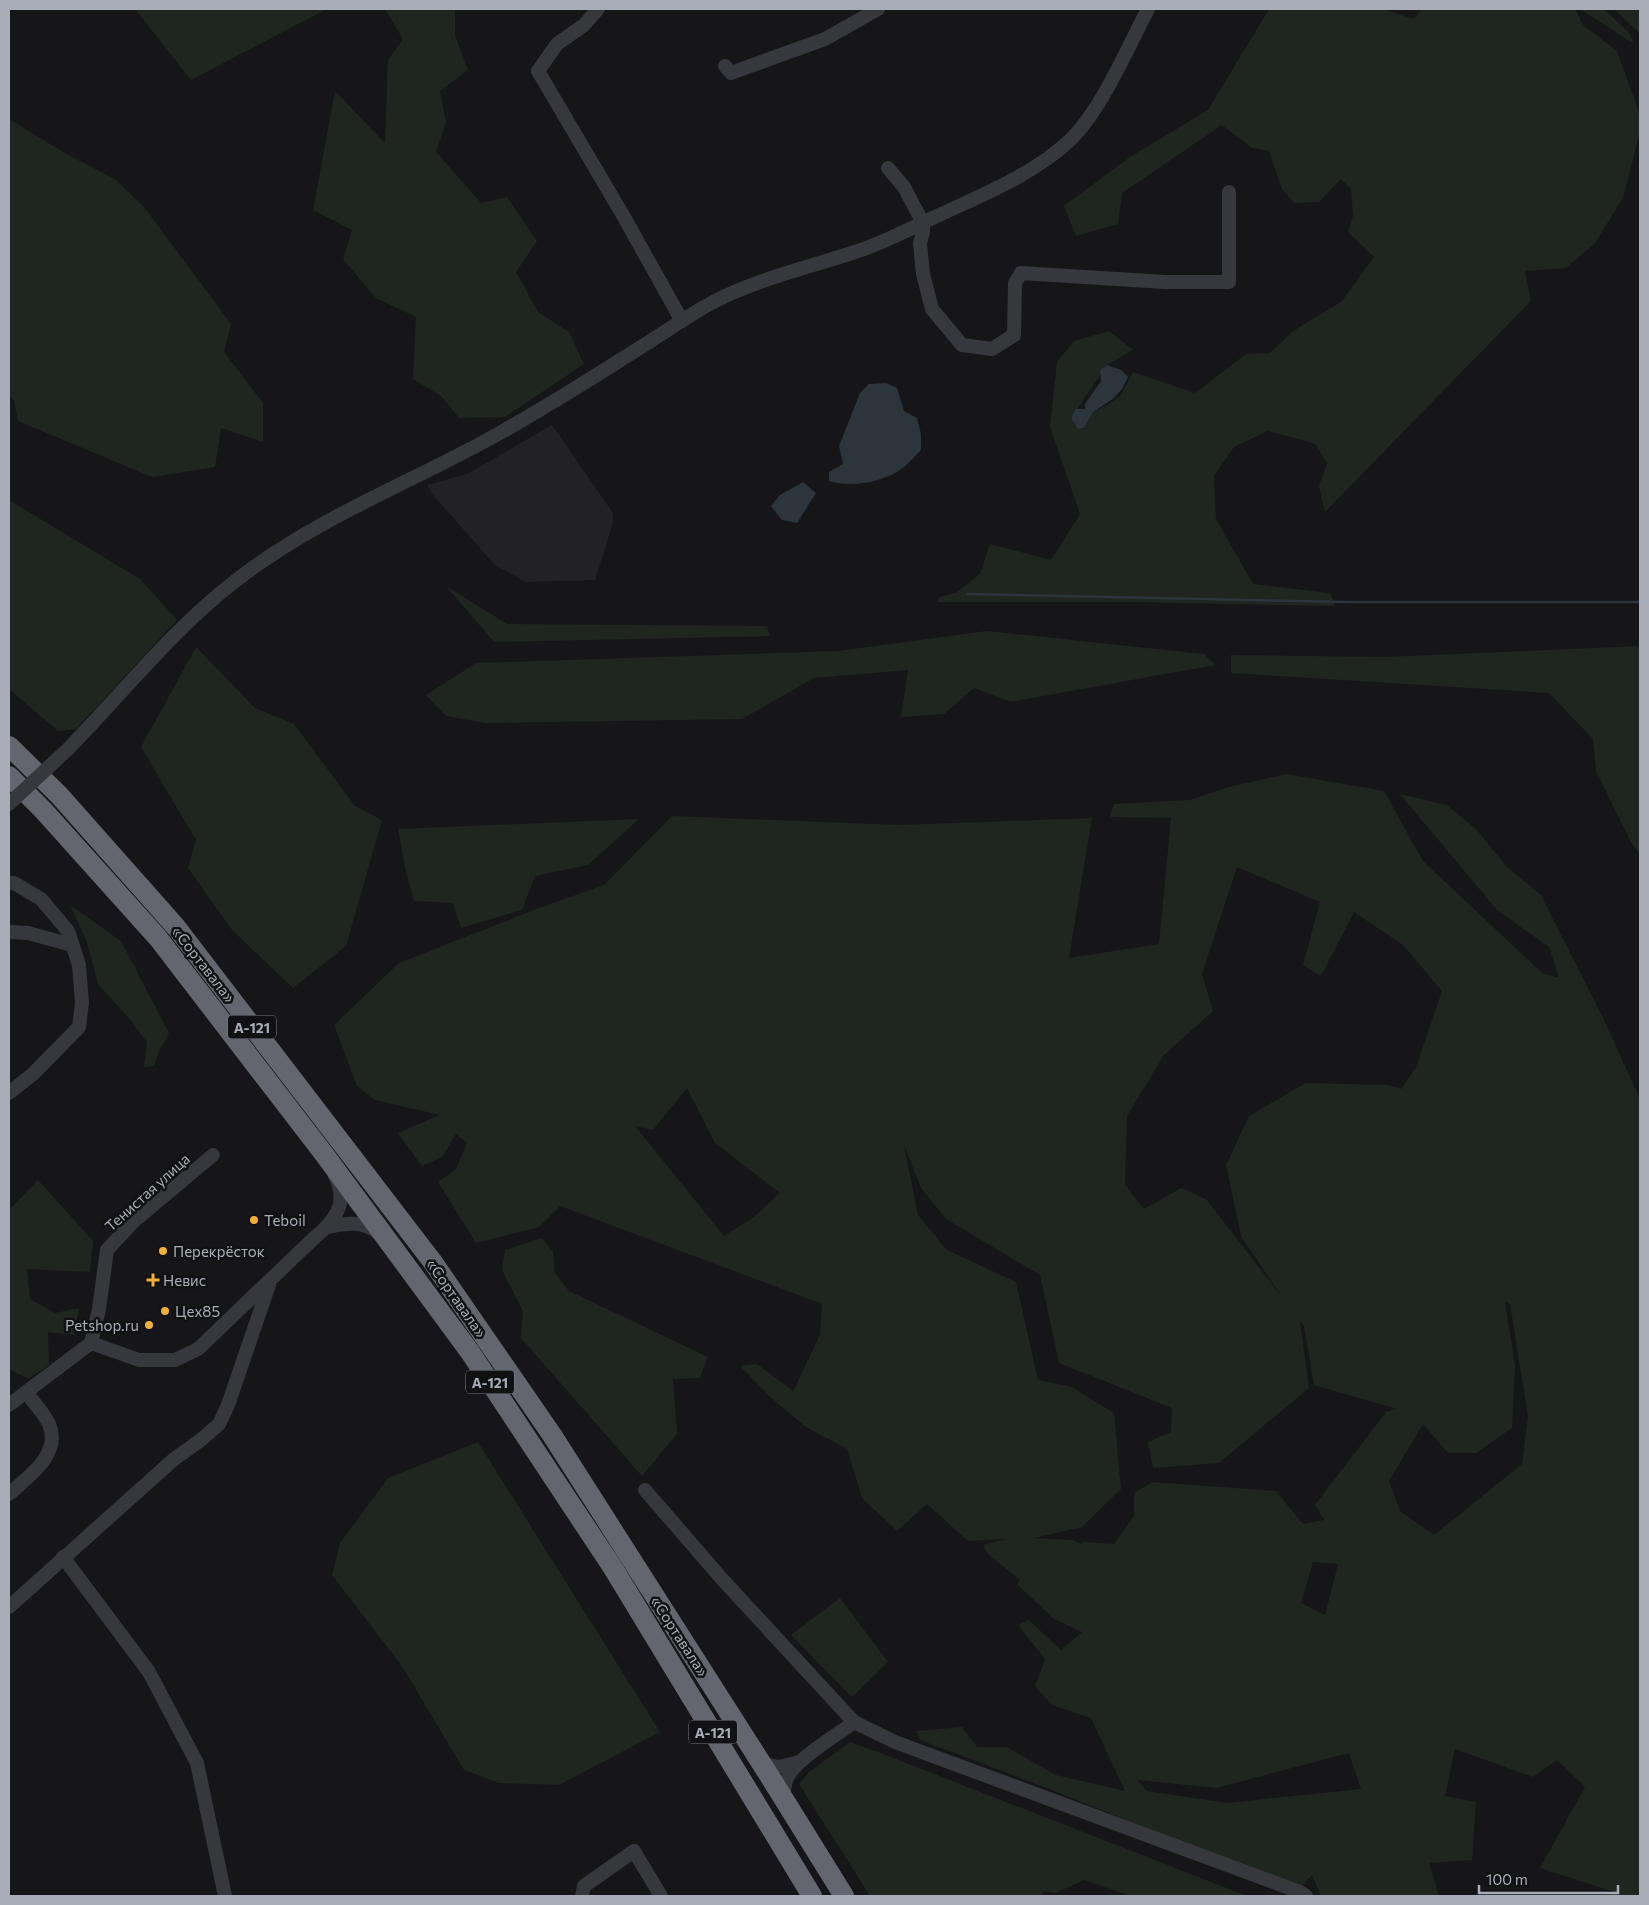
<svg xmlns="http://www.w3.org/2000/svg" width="1649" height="1905" viewBox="0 0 1649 1905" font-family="Commissioner,sans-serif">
  <rect width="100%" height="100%" fill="#161618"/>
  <polygon fill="#222225" points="552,425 613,513 613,523 595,580 526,582 495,565 433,495 427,485 467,474"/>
  <g fill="#1e261f" fill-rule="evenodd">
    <polygon points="135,9 327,9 191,80"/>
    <polygon points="387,9 455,9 455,35 468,70 440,91 446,122 436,152 481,203 507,197 537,241 516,272 538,312 569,332 584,364 505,417 459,418 441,396 413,379 416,317 376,298 343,259 352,230 313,210 335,91 385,143 388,60 403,39 386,11"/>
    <polygon points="1269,9 1383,9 1414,19 1421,9 1575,9 1583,25 1617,51 1640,115 1640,132 1623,198 1595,243 1566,268 1525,271 1531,301 1325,512 1319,486 1327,464 1316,444 1268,431 1234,447 1214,476 1216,519 1253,584 1330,593 1335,606 1131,602 937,602 940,597 957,592 980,574 990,544 1051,560 1080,514 1050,427 1057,362 1074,341 1109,331 1133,350 1107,365 1071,418 1078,429 1084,428 1093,412 1109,404 1121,395 1133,372 1195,393 1246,354 1270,353 1293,331 1341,302 1374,257 1348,232 1353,216 1351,189 1341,179 1319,202 1294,203 1282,189 1269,151 1252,148 1222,125 1122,193 1118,224 1076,236 1064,206 1130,157 1208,110"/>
    <polygon points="1580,9 1604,9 1629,33 1634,44"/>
    <polygon points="1614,9 1640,9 1640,34"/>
    <polygon points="9,119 70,156 115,179 144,207 231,324 224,352 263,403 263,442 221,428 215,467 152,477 18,421 14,400 9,396"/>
    <polygon points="9,500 140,579 177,620 76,729 58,731 9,689"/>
    <polygon points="446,586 507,624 767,626 770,636 494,642"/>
    <polygon points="987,631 1204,654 1215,665 1011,702 974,688 944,714 901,717 908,670 814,678 742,719 485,723 446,716 426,695 476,663 838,651"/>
    <polygon points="1640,646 1640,854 1631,842 1596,771 1593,739 1549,693 1231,673 1231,655 1384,657"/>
    <polygon points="196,647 255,708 294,724 355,806 382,820 346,946 293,988 232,930 188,868 196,840 141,747"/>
    <path d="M1286 774 1384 791 1423 861 1542 973 1559 978 1549 947 1497 910 1400 794 1447 805 1477 830 1506 866 1541 895 1604 1020 1640 1099V1896H1610L1614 1892 1540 1868 1585 1787 1557 1760 1533 1777 1455 1749 1445 1796 1476 1802 1472 1860 1429 1863 1439 1896H1321L1312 1875 1299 1889 1039 1785 920 1740 916 1731 962 1727 977 1747H1007L1056 1775 1125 1791 1091 1718 1052 1705 1035 1686 1045 1659 1018 1625 1029 1620 1061 1650 1082 1632 1054 1619 1017 1584 1020 1580 988 1554 983 1545 1005 1539 968 1541 927 1504 897 1531 862 1498 847 1449 806 1427 769 1396 740 1366 757 1364 793 1391 820 1335 822 1304 560 1206 539 1227 476 1243 438 1182 456 1169 467 1143 456 1134 442 1157 422 1166 398 1133 440 1115 375 1100 357 1086 334 1025 399 963 539 908 604 885 672 816 899 825 1092 818 1069 958 1159 944 1171 818 1110 817 1114 804 1190 800 1229 787ZM1237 867 1320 902 1303 965 1321 976 1354 912 1403 945 1442 991 1416 1067 1401 1089 1388 1085 1306 1083 1249 1116 1226 1165 1241 1236 1282 1297 1206 1199 1181 1188 1144 1209 1125 1185 1127 1116 1164 1055 1213 1011 1202 974ZM687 1088 715 1143 780 1193 754 1217 724 1236 635 1126 653 1130ZM904 1145 921 1188 946 1219 1040 1275 1059 1363 1172 1408 1171 1432 1148 1442 1153 1468 1219 1463 1309 1388 1300 1321 1304 1326 1314 1385 1397 1409 1386 1412 1315 1505 1324 1520 1303 1524 1276 1491 1152 1482 1134 1493V1516L1114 1544 1083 1542 1082 1544 1072 1540 1034 1538 1082 1527 1121 1489 1114 1413 1072 1387 1038 1380 1016 1282 947 1250 918 1215ZM1505 1302 1510 1304 1528 1416 1522 1464 1434 1535 1400 1511 1389 1481 1423 1424 1448 1453H1476L1512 1428 1515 1366ZM1313 1562 1338 1564 1325 1615 1301 1603ZM1349 1753 1361 1789 1227 1803 1147 1791 1137 1780 1216 1788Z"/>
    <polygon points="639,819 588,865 535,876 522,910 461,928 453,903 414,901 406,872 398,829"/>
    <polygon points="70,905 121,941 169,1033 159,1051 154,1066 144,1067 147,1042 127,1016 98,984 87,942"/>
    <polygon points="38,1180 93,1241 90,1272 27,1269 30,1299 55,1313 79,1308 74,1335 48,1332 49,1365 28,1379 9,1369 9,1210"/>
    <polygon points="542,1238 553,1252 555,1273 569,1291 708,1357 700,1378 673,1379 677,1434 642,1476 521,1338 523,1311 502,1270 505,1250"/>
    <polygon points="478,1442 660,1732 559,1785 499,1783 464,1770 402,1666 332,1575 340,1543 388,1478"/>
    <polygon points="840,1598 888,1662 852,1697 791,1635"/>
    <polygon points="850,1742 878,1752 1247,1896 1130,1896 1084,1880 1056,1893 1043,1891 1042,1896 870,1896 799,1784 809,1772"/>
  </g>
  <g fill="#2c353c">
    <polygon points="1107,365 1121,370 1128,377 1122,389 1114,398 1093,412 1084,428 1078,429 1071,418 1076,409 1085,409 1085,404 1101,381 1100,370"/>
    <path d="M886 383 897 388 904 411 917 418 921 434V450C915 456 910 462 904 467 886 482 851 488 829 481V472L843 464 839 446 860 393 869 384Z"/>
    <polygon points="803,482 816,493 797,523 782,520 771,506 780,495"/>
  </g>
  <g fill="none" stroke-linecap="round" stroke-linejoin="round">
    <polyline stroke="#2c353c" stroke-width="2.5" points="968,594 1346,602 1640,602"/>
    <g stroke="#37383d" stroke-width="14">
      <polyline points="598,9 584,25 557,44 538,71 624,217 682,321"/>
      <polyline points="725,66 731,73 825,39 878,9"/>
      <polyline points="888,168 904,187 923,223 923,232 920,243 923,274 932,309 962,345 992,349 1014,335 1015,283 1021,273 1165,282 1229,282 1229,192"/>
      <path d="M68 749C123 693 172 630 234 582 315 518 409 484 498 434 546 407 594 377 641 347 662 334 682 320 704 307 754 279 808 268 861 250 887 241 911 228 935 217 979 196 1033 175 1069 141 1101 111 1127 49 1148 9"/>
      <polyline points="9,883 14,883 41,899 68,931 79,965 82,1003 79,1027 33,1074 9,1093"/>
      <polyline points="9,932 28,933 72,945"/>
      <path d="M328 1227C345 1223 365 1220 379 1234"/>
      <polyline points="91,1343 99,1309 107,1250 133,1222 213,1155"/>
      <path d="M9 1405 91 1343 139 1360H175L198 1349 313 1239C335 1221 349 1203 335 1176"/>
      <polyline points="645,1490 722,1579 854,1722 895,1742 1300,1892 1306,1896"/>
      <path d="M9 1494C28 1477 62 1454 49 1424 44 1413 33 1402 26 1392"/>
      <polyline points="63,1557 149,1672 197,1763 225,1896"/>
      <polyline points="9,1607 173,1460 202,1439 219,1424 228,1405 269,1285"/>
      <path d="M760 1761C778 1770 780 1767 799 1762"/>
      <path d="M783 1797C784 1791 784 1784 787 1778 797 1758 836 1736 854 1722"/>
      <polyline points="582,1896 584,1886 634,1851 661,1896"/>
    </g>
    <g stroke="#63666e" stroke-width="20">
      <polyline points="9,746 59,795 176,927 432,1261 552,1435 772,1780 844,1896"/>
      <polyline points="9,776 43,810 158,938 324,1154 470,1352 613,1568 812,1896"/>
    </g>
    <polyline stroke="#37383d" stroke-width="14" points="9,804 68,749"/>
  </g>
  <g fill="#f2b134" stroke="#111113" stroke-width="2">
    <circle cx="254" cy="1220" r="5"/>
    <circle cx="163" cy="1251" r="5"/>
    <path d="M150.5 1272.5h5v5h5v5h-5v5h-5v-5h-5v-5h5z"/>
    <circle cx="165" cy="1311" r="5"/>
    <circle cx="149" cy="1325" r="5"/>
  </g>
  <g text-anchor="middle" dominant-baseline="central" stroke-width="5" stroke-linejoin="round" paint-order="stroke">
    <g fill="#111113" stroke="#7b7e86" stroke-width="1">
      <rect x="228" y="1015.5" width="48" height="23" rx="4"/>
      <rect x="466" y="1370.5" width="48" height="23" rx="4"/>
      <rect x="689" y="1720.5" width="48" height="23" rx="4"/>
    </g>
    <g font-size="14" font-weight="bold" fill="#a8adb8">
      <text x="252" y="1027">А-121</text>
      <text x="490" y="1382">А-121</text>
      <text x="713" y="1732">А-121</text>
    </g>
    <g font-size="15" fill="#a8adb8" stroke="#111113">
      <text transform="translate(204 964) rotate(52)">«Сортавала»</text>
      <text transform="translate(147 1192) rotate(-42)">Тенистая улица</text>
      <text transform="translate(457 1298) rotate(55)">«Сортавала»</text>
      <text transform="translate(680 1636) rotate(57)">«Сортавала»</text>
    </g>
    <g font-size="15" fill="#a8adb8" stroke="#111113" text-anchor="start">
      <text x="264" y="1220">Teboil</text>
      <text x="173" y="1251">Перекрёсток</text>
      <text x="163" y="1280">Невис</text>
      <text x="175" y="1311">Цех85</text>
      <text x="139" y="1325" text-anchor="end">Petshop.ru</text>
    </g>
  </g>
  <rect width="1649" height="1905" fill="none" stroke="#a8adb8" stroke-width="20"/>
  <path d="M1479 1885v8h139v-8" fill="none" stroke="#a8adb8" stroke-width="2.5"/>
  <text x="1486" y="1885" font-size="15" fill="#a8adb8" stroke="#111113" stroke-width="4" paint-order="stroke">100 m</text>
</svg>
